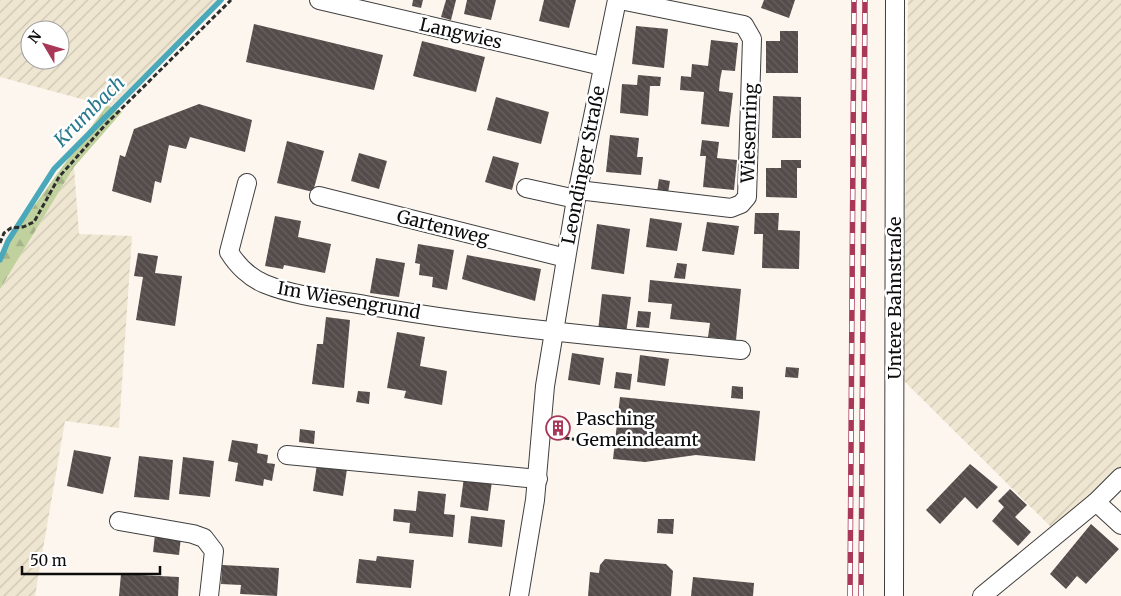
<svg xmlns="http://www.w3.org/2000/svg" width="1121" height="596" viewBox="0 0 1121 596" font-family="Merriweather,serif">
  <defs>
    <pattern id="farmland-furrows" width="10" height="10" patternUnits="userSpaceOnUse" patternTransform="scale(1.25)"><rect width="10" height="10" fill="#efe6d1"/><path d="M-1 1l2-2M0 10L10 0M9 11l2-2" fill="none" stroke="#ccc4b2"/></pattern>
    <pattern id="forest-firs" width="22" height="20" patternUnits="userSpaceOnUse" patternTransform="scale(1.25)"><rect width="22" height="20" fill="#c1d19e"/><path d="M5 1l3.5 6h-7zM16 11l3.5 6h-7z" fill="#a5b287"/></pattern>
    <pattern id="building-back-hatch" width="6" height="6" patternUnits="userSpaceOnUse" patternTransform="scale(1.25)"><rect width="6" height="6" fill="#544c4a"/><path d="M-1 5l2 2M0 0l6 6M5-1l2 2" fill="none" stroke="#686160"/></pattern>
  </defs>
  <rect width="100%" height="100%" fill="#fdf6ee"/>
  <g fill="url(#farmland-furrows)" fill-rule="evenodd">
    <path d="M0 0H221L111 107 0 77ZM30 30H60V60H30Z"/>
    <polygon points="908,0 1121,0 1121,472 1054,530 903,380"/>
    <polygon points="74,167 79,234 132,236 119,428 65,421 35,596 0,596 0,289"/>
  </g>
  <polygon fill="url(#forest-firs)" points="107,105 122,112 74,167 0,289 0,253"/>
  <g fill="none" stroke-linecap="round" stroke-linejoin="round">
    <polyline stroke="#4aa8bb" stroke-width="5.5" points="0,260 8,241 54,169 221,0"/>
  </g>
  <g fill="url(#building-back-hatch)">
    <polygon points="413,0 423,0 421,8 412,6"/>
    <polygon points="446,0 456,0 451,20 441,17"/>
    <polygon points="467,0 496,0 491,20 464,14"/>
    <polygon points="544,0 576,0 569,28 539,21"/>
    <polygon points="764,0 795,0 789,18 761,8"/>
    <polygon points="254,24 383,55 374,90 246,62"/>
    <polygon points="636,26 668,29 664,68 632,64"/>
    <polygon points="780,31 798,31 798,73 766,73 766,41 780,41"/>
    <polygon points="711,40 738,43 735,71 722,70 720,80 719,91 733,93 729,127 701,124 704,92 680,90 681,76 691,77 692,64 708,66"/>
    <polygon points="422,41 485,57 476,92 413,76"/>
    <polygon points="638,75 661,77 660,86 650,86 648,116 620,113 622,84 637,85"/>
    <polygon points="773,96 801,97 801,138 772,138"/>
    <polygon points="496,97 549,112 541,144 487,130"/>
    <polygon points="199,104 252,120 245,152 190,137 186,149 169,145 161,183 155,181 151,203 112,191 120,155 125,157 134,129"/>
    <polygon points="610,135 639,138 637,157 643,157 641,175 606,172"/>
    <polygon points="702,140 719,142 717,158 737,160 734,190 703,187 706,156 700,156"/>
    <polygon points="287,141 324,151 313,192 277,183"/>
    <polygon points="359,153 387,161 379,189 351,181"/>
    <polygon points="493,156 519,163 512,190 485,182"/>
    <polygon points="781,160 801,160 801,168 797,168 797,198 766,197 766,168 781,168"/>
    <polygon points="659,179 670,181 668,193 657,192"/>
    <polygon points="755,213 779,213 778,230 800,231 799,269 762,268 763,234 754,234"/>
    <polygon points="275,216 301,221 298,237 331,244 325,273 284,265 283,269 265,266"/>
    <polygon points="650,218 682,223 677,251 646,247"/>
    <polygon points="707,222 739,226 734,255 702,251"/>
    <polygon points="597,224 630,229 624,274 591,269"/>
    <polygon points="418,244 454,250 447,290 432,287 433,277 419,275 420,264 415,263"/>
    <polygon points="138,253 158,256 155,273 182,276 175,326 136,320 143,277 134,276"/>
    <polygon points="467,255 541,269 535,301 462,279"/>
    <polygon points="376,258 405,263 399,297 370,293"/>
    <polygon points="677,263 687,264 685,279 674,278"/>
    <polygon points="650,280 741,289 736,340 708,337 710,323 670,319 672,304 648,302"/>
    <polygon points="602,294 631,297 626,334 598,331"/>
    <polygon points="638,311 651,312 649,328 636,327"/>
    <polygon points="326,317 350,320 344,388 312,384 317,344 323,344"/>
    <polygon points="397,332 425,337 420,366 447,371 442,405 404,398 406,391 387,388"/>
    <polygon points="572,353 604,358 600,385 568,380"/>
    <polygon points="640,355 669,359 665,386 637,382"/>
    <polygon points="786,367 799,368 798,378 785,377"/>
    <polygon points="616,372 632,374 630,390 614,388"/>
    <polygon points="732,386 743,387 743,399 731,398"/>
    <polygon points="358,391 370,392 369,404 356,402"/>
    <polygon points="620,397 760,411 755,461 696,455 645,462 613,459"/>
    <rect x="556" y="422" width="5" height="12"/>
    <polygon points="300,429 315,431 314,444 299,442"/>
    <polygon points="232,440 258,444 257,453 268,455 267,463 275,464 272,481 264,479 263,486 235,481 238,463 228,461"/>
    <polygon points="74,450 111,457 103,494 67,486"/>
    <polygon points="139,456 173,460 169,500 134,497"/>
    <polygon points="183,457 214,461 210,497 179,494"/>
    <polygon points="317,464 347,469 343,496 313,491"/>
    <polygon points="970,464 998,487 977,509 965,497 940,524 926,510"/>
    <polygon points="464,477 492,481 488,511 460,507"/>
    <polygon points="1010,489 1027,505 1015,517 1031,532 1018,546 992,521 1004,507 998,501"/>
    <polygon points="418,491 446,494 444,514 455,515 453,537 409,533 410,523 393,521 394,509 416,511"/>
    <polygon points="471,516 505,520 502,547 468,543"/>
    <polygon points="658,519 674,519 673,534 657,533"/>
    <polygon points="1091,524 1119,549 1086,584 1077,576 1066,589 1050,574"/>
    <polygon points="155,535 181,537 179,555 153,552"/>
    <polygon points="377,556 414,560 411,588 356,583 359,559 376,561"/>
    <polygon points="605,559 666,564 673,571 671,596 588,596 590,572 599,573 600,565"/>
    <polygon points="222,565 279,568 277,596 240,594 241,585 221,584"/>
    <polygon points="121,574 179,577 178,596 119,596"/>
    <polygon points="693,577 754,583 753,596 691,596"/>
  </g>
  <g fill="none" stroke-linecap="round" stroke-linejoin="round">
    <g stroke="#3f3f3f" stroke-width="20">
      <g id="minor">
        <polyline points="319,0 602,66"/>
        <path d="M247 183 229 252C237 265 250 278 265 284 299 298 340 300 376 307 497 328 619 338 741 350"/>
        <polyline points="526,188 576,199"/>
        <polyline points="578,190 731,208 741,204 747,197 752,39 744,25 620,0"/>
        <polyline points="319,196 566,258"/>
        <polyline points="287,455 538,479"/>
        <polyline points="1096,502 1121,525"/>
        <polyline points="119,521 193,534 204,538 214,551 209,596"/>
        <polyline points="519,596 535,500 545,386 576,199 617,0"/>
        <polyline points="894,596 895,0"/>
        <polyline points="982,596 1096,502 1121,477"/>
      </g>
    </g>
    <g stroke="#2e2e2e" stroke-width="3" stroke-dasharray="5 2.5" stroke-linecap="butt">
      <polyline points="0,243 4,233 11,228 23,227 34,222 59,177 106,124 231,0"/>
      <polyline points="557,437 588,441"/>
    </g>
    <use href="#minor" stroke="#fff" stroke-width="18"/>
    <g stroke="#a93757" stroke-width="5.5">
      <g id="rail">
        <polyline points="850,596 854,0"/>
        <polyline points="861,596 865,0"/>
      </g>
    </g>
    <use href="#rail" stroke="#fff" stroke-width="4" stroke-dasharray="11" stroke-linecap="butt"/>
  </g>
  <defs>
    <g id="building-ring" transform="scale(1.25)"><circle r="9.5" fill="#fff" stroke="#a93757" stroke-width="1.5"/><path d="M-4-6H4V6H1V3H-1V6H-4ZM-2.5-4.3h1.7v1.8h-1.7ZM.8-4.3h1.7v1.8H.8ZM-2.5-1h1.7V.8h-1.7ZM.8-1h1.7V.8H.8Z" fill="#a93757"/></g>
  </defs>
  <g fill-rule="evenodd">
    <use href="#building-ring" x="558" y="428"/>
  </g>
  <g text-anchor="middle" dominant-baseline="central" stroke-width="5" stroke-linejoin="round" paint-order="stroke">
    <g font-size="18" fill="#0c0c0c" stroke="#fff">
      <text transform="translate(461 33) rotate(13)">Langwies</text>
      <text transform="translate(749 133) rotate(-88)">Wiesenring</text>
      <text transform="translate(583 165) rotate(-79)">Leondinger Straße</text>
      <text transform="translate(443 227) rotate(14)">Gartenweg</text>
      <text transform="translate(894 298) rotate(-90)">Untere Bahnstraße</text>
      <text transform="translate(349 300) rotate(10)">Im Wiesengrund</text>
    </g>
    <g font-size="18" fill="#0c0c0c" stroke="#fff" text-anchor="start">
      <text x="576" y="418">Pasching<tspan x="576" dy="21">Gemeindeamt</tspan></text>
    </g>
    <g font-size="19" font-style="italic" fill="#27788d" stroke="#fff">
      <text transform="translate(89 111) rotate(-45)">Krumbach</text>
    </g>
  </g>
  <g transform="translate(45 45) rotate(308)"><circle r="24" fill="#ffffff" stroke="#9e9e9e"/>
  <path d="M0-4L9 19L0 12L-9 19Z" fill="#a93757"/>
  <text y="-8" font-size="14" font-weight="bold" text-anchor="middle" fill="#0c0c0c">N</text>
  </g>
  <path d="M22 566v8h138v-8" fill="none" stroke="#0c0c0c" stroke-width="2.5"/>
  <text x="30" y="566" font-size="15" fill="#0c0c0c" stroke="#ffffff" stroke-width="4" paint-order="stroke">50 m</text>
</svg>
